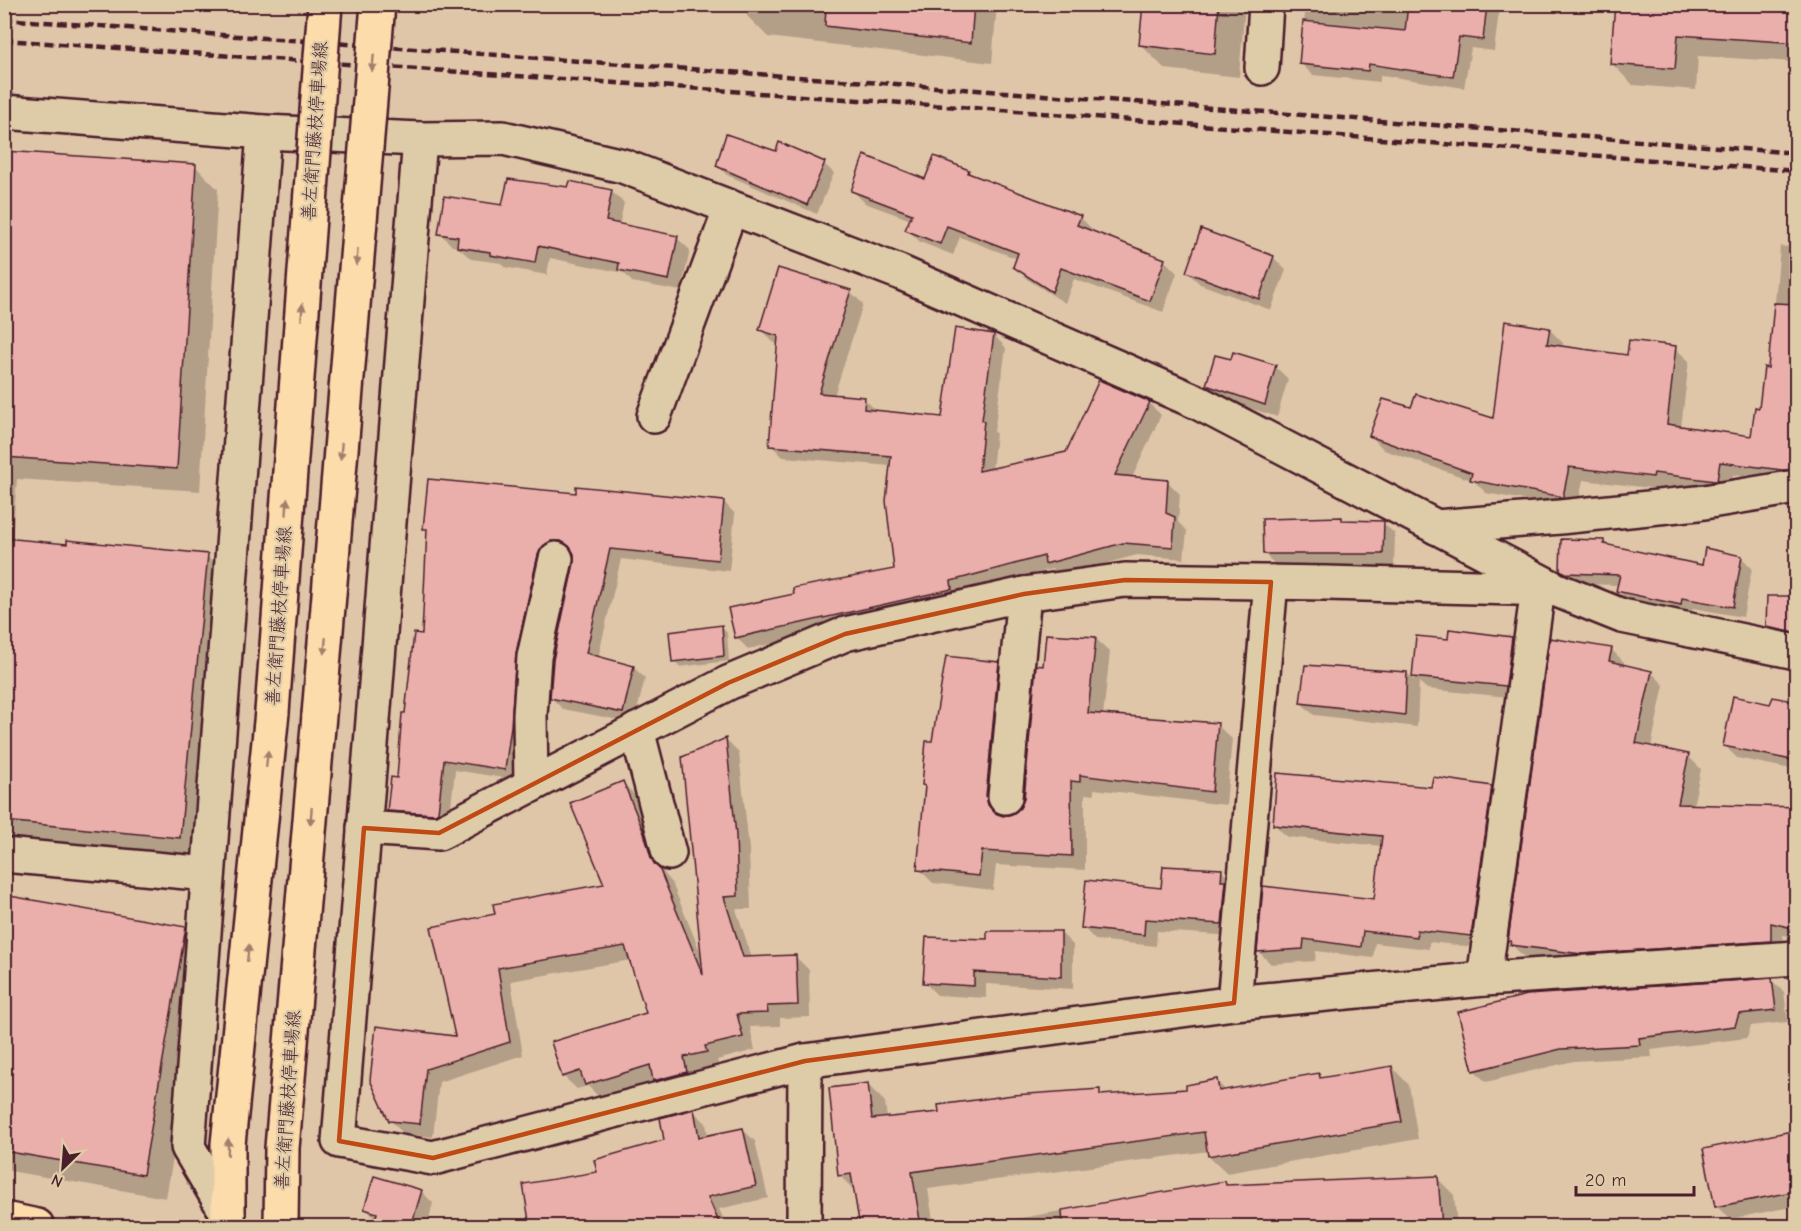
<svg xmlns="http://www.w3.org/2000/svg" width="1801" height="1231" viewBox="0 0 1801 1231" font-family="'Comic Neue','Klee One',sans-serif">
  <rect width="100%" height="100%" fill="#e0c6a9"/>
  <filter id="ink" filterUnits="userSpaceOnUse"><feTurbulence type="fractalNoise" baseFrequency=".0167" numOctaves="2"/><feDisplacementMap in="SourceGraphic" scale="12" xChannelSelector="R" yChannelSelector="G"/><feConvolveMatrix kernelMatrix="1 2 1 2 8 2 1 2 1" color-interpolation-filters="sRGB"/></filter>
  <g filter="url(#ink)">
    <g fill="#0003">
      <polygon points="747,4 997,4 992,63 768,37 747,16"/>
      <polygon points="1144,4 1245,4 1239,77 1165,69 1141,45"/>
      <polygon points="1306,4 1500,4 1494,51 1471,48 1464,88 1380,75 1380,82 1313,75 1300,63"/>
      <polygon points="1616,4 1796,4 1796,62 1698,56 1696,90 1633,85 1611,63"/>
      <polygon points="4,153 195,166 218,189 200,491 17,479 12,540 207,556 231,579 203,861 4,852"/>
      <polygon points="776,153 824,164 834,173 817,214 727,175 717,165"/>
      <polygon points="968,171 974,176 1080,217 1093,230 1092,232 1164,260 1177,273 1163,312 1074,279 1065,303 1027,279 1015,266 1018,259 960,237 953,255 920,242 907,229 911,220 865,203 853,191 926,181"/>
      <polygon points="570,189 611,191 624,203 619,226 677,238 690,250 681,291 632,282 624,273 550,258 547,275 504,267 501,263 471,259 458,247 452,246 440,233 503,207"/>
      <polygon points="1780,246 1796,248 1796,483 1733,475 1730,494 1667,486 1667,490 1583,480 1577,510 1486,493 1474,481 1384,450 1371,436 1412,409 1494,420 1549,329 1563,343 1562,348 1628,357 1675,348 1689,361 1681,428 1752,438 1769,369"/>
      <polygon points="1273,257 1286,270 1271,310 1200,284 1187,272"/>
      <polygon points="779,270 851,292 863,304 834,396 864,399 877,411 943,418 994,335 1006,348 994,432 996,434 992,470 1067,453 1149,403 1161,415 1132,478 1168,482 1180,494 1178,522 1187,531 1184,559 1137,555 1059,576 1052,569 962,593 964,601 748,649 736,637 896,571 891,466 783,457 771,445 778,344 773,342 761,330"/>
      <polygon points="1234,354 1276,367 1288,379 1277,417 1220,398 1207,385 1232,361"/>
      <polygon points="577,494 724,502 735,514 729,571 674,565 672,563 672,565 621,559 598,658 633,667 645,678 634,723 563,709 551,698 576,563 575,554 573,552 563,552 516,780 455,770 449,824 400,822 389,810 398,779 406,715 423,636 428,532 425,528"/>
      <polygon points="1341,519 1344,521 1382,522 1395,534 1394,566 1277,566 1264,554"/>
      <polygon points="1604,541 1609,547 1703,567 1741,557 1752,568 1743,617 1693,608 1691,615 1629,601 1618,591 1619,585 1578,584 1561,570"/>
      <polygon points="1796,598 1796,642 1780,638 1768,626"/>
      <polygon points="722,627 727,633 729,661 679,667 674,661"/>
      <polygon points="1417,637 1450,640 1512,638 1524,651 1518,698 1427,689 1419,682 1417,727 1314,715 1301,703 1407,673 1414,680"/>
      <polygon points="1095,638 1110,652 1103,716 1217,725 1232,739 1226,805 1094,789 1094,795 1085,794 1085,870 996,865 993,890 933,883 919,869 926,788 923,785 933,742 998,663 1012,677 1000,811 1001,817 1014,815 1022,808 1025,800 1044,668"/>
      <polygon points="1611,649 1624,662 1623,666 1651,672 1664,685 1651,747 1688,756 1701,769 1693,806 1796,875 1796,938 1783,935 1784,954 1596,966 1525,958 1512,945 1510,940"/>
      <polygon points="1796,703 1796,770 1737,758 1725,746 1770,706"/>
      <polygon points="726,740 739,753 749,849 751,909 736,909 752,958 796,957 809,970 810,1017 780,1018 780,1026 750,1027 755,1050 717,1060 719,1065 696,1071 699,1086 668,1094 655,1081 599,1097 588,1086 577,1089 563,1076 648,1014 631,960 511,981 523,1055 439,1082 433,1137 404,1134 390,1120 371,1079 457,1037 496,915 606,886 623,783 636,796 657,847 664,873 672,883 702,956"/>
      <polygon points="1491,787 1504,800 1483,948 1429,942 1429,949 1375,943 1373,958 1316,951 1315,961 1271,964 1259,952 1376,900 1382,846 1287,837 1275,825 1432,788"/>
      <polygon points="1221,870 1233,883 1234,936 1157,931 1156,946 1095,940 1083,927 1163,890"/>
      <polygon points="4,897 185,928 209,952 166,1198 4,1170"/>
      <polygon points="1060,932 1073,945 1073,989 986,984 986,998 937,995 924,982 988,940"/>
      <polygon points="1771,980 1784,992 1788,1022 1751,1026 1747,1038 1651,1050 1652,1057 1574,1061 1486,1082 1474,1070"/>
      <polygon points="1392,1067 1409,1085 1418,1139 1227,1173 1209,1156 1209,1151 928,1189 934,1226 862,1226 855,1191 839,1175 868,1085 885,1102 887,1119 1099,1091 1105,1097 1188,1090 1217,1081 1226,1091 1318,1075 1322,1079"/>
      <polygon points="693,1111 706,1123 708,1136 742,1129 755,1141 768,1198 719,1209 727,1226 532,1226 599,1173 666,1141"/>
      <polygon points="1796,1132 1796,1206 1730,1219 1716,1206"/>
      <polygon points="1437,1178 1454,1195 1457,1226 974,1226 1225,1183 1229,1187"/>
      <polygon points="421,1191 433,1203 427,1226 375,1226 377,1220 366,1209"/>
    </g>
    <g fill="#eaafab" stroke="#4a1f2b" stroke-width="1.5">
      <polygon points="826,4 974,4 971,43 825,26"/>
      <polygon points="1143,4 1219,4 1215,54 1139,45"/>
      <polygon points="1408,4 1487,4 1483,40 1459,37 1453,77 1369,64 1368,71 1299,64 1303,21 1405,31"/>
      <polygon points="1615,4 1797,4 1797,43 1678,35 1675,69 1610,64"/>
      <polygon points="726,134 776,151 779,142 825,162 807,205 716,166"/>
      <polygon points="4,151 196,164 177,469 4,457"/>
      <polygon points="864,155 925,179 934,156 969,170 968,173 1081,216 1077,225 1165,259 1150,301 1061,268 1052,292 1013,267 1018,253 947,226 940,244 905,230 912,214 851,191"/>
      <polygon points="508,179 568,187 570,181 612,190 606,221 678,236 669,280 618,270 619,263 538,246 535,263 490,255 490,252 457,247 458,237 438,234 444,196 502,205"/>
      <polygon points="1201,229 1274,256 1259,299 1186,272"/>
      <polygon points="778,268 851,290 819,393 865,397 864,409 942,417 955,328 994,334 982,420 984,421 979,471 1066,452 1099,380 1150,402 1115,475 1168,480 1166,513 1175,517 1173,547 1123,543 1045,564 1044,556 951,581 952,589 735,638 728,608 794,594 793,588 894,569 886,501 891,456 769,446 778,336 759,330"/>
      <polygon points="1774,303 1797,304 1797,469 1782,470 1720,462 1717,481 1715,481 1654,473 1653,477 1569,467 1563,497 1470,480 1472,473 1369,436 1383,399 1411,407 1416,394 1493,418 1505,321 1550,328 1547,344 1627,355 1629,340 1676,346 1667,424 1751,436 1755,407 1759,408 1764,367 1768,368"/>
      <polygon points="1233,352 1276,365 1265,405 1206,385 1215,355 1231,359"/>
      <polygon points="428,479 576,493 576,486 724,501 718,560 661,554 661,552 661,554 610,549 586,653 634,666 623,713 550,698 553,660 574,563 574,554 569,546 561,541 551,541 543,546 538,555 516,653 511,726 505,770 444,760 438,812 435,814 387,811 391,777 397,778 402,713 405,713 414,633 422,634 427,529 423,529"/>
      <polygon points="1342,517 1342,520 1384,521 1383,554 1263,554 1262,519"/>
      <polygon points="4,538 67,544 67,540 208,554 180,838 4,821"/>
      <polygon points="1561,539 1604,540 1604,544 1702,565 1705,548 1742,556 1733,607 1682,598 1681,605 1616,591 1620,575 1566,573 1560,570"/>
      <polygon points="1767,596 1797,596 1797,633 1766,627"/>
      <polygon points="722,625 724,656 672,662 669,632"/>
      <polygon points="1449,629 1512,637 1506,686 1412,677 1416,636 1448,639"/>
      <polygon points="1046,634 1096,637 1088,713 1218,723 1212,792 1080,775 1080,782 1071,781 1072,856 982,851 979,876 917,870 925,786 922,785 926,741 932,741 946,656 999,662 986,796 988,805 995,813 1003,816 1012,814 1020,808 1024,799 1036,665 1043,666"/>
      <polygon points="1550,638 1612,648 1609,661 1652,671 1636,743 1689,754 1678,804 1797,807 1797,929 1771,923 1771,941 1582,954 1510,945 1511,941 1508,941"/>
      <polygon points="1305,665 1407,672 1405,715 1300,703"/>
      <polygon points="1733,696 1770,704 1773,697 1797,702 1797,741 1792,760 1723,746"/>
      <polygon points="726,738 736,835 738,896 724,897 743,957 796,955 798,1005 767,1006 768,1013 737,1014 743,1037 705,1046 707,1052 684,1057 687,1072 653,1081 650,1065 585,1085 580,1071 562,1077 551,1042 646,1013 625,946 498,968 510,1042 426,1069 420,1124 389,1121 370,1080 376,1026 455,1036 431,927 495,914 493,904 604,884 570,803 623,781 644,833 651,858 659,868 703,975 682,757"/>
      <polygon points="1277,773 1431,787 1433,777 1492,786 1471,936 1417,930 1417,937 1363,931 1361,947 1304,939 1303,949 1257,952 1263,886 1374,899 1382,836 1273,825"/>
      <polygon points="1163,866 1222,869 1221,881 1226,881 1222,924 1145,919 1144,935 1081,928 1086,880 1161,888"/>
      <polygon points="4,895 186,927 143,1175 4,1151"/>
      <polygon points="987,931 1061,931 1061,977 974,972 974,986 923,983 926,937 987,939"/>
      <polygon points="1772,978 1776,1010 1739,1014 1735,1026 1639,1038 1640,1045 1561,1049 1473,1071 1458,1012 1527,995"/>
      <polygon points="1392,1066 1402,1122 1208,1156 1204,1132 912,1172 921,1227 860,1227 851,1174 838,1176 829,1088 868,1083 872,1119 939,1112 938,1105 1013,1095 1100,1089 1100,1095 1186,1089 1186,1085 1217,1079 1219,1091 1319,1073 1320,1078"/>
      <polygon points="694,1109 699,1137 743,1128 756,1186 708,1197 721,1227 530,1227 523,1184 597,1172 594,1160 664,1140 660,1118"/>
      <polygon points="1797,1130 1797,1191 1715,1207 1703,1149"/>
      <polygon points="374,1176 422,1190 411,1227 373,1227 377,1213 364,1209"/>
      <polygon points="1438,1176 1442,1227 1063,1227 1062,1210 1225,1181 1226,1185"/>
    </g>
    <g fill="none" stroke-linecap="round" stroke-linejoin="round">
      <g stroke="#4a1f2b" stroke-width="38">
        <g id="minor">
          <polyline points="1262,68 1266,4"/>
          <polyline points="4,112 264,132 420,139 503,138 623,166 899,272 1199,403 1557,590 1622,616 1796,652"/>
          <polyline points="420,139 339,1141 433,1158 805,1061 1234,1003 1484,979 1796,958"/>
          <polyline points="654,416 731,208"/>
          <polyline points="1436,527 1560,517 1698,503 1796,487"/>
          <polyline points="637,730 669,853"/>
          <polyline points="531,785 530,715 534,657 556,559"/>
          <polyline points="1005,797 1024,594"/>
          <polyline points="364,828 439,833 728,683 845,634 1024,594 1125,580 1326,583 1549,589"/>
          <polyline points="4,855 208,874"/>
          <polyline points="1484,979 1538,589"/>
          <polyline points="1234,1003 1271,582"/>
          <polyline points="228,1215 188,1147 264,132"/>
          <polyline points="804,1226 805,1061"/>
        </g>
      </g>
      <g stroke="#4a1f2b" stroke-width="38">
        <g id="major">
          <polyline points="4,1219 37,1226"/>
          <polyline points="228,1226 228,1144 272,712"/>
          <polyline points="281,1226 282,1148 319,715"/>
        </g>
      </g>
      <use href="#minor" stroke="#decca9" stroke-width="33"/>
      <use href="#major" stroke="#fddcac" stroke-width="33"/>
      <g stroke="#4a1f2b" stroke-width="4.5" stroke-dasharray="9 4.5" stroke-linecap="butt">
        <polyline points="4,19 1018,93 1796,153"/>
        <polyline points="4,40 1016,111 1796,171"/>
      </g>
      <g stroke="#4a1f2b" stroke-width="38" stroke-linecap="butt">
        <g id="major-bridge">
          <polyline points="272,712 325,4"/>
          <polyline points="319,715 378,4"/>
        </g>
      </g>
      <use href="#major-bridge" stroke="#fddcac" stroke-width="33"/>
    </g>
    <defs><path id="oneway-solid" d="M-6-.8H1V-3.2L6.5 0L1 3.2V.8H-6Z" transform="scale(1.5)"/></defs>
    <g fill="#a47e6c">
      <use href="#oneway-solid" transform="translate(373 63) rotate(95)"/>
      <use href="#oneway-solid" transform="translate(357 257) rotate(95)"/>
      <use href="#oneway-solid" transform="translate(302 312) rotate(-86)"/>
      <use href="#oneway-solid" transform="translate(341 451) rotate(95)"/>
      <use href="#oneway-solid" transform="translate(287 507) rotate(-86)"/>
      <use href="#oneway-solid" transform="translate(325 646) rotate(95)"/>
      <use href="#oneway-solid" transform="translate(267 759) rotate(-84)"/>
      <use href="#oneway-solid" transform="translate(311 816) rotate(95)"/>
      <use href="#oneway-solid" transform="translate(248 953) rotate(-84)"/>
      <use href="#oneway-solid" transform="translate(228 1147) rotate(-88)"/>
    </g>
  </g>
  <path fill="none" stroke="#c04a14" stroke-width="4.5" stroke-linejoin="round" d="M1125 580 1271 582 1234 1003 805 1061 433 1158 339 1141 364 828 439 833 728 683 845 634 1024 594Z"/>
  <g text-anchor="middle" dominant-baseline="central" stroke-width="4.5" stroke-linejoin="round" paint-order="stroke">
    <g font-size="18" fill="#4a1f2b" stroke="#decca9">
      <text transform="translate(315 131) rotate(-86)">善左衛門藤枝停車場線</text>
      <text transform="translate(279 616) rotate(-86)">善左衛門藤枝停車場線</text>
      <text transform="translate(288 1100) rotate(-86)">善左衛門藤枝停車場線</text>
    </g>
  </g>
  <rect width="1801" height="1231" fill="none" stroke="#decca9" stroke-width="24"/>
  <rect x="12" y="12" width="1777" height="1207" fill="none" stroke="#4a1f2b" stroke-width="2" filter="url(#ink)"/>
  <g transform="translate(63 1168) rotate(205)" stroke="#decca9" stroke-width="4.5" paint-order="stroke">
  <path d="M0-4.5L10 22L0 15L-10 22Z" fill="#4a1f2b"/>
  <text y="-9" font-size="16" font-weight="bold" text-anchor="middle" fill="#4a1f2b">N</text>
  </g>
  <path d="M1576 1186v9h118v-9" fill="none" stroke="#4a1f2b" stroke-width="3"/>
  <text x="1585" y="1186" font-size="18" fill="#4a1f2b" stroke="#decca9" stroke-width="4.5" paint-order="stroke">20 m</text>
</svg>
